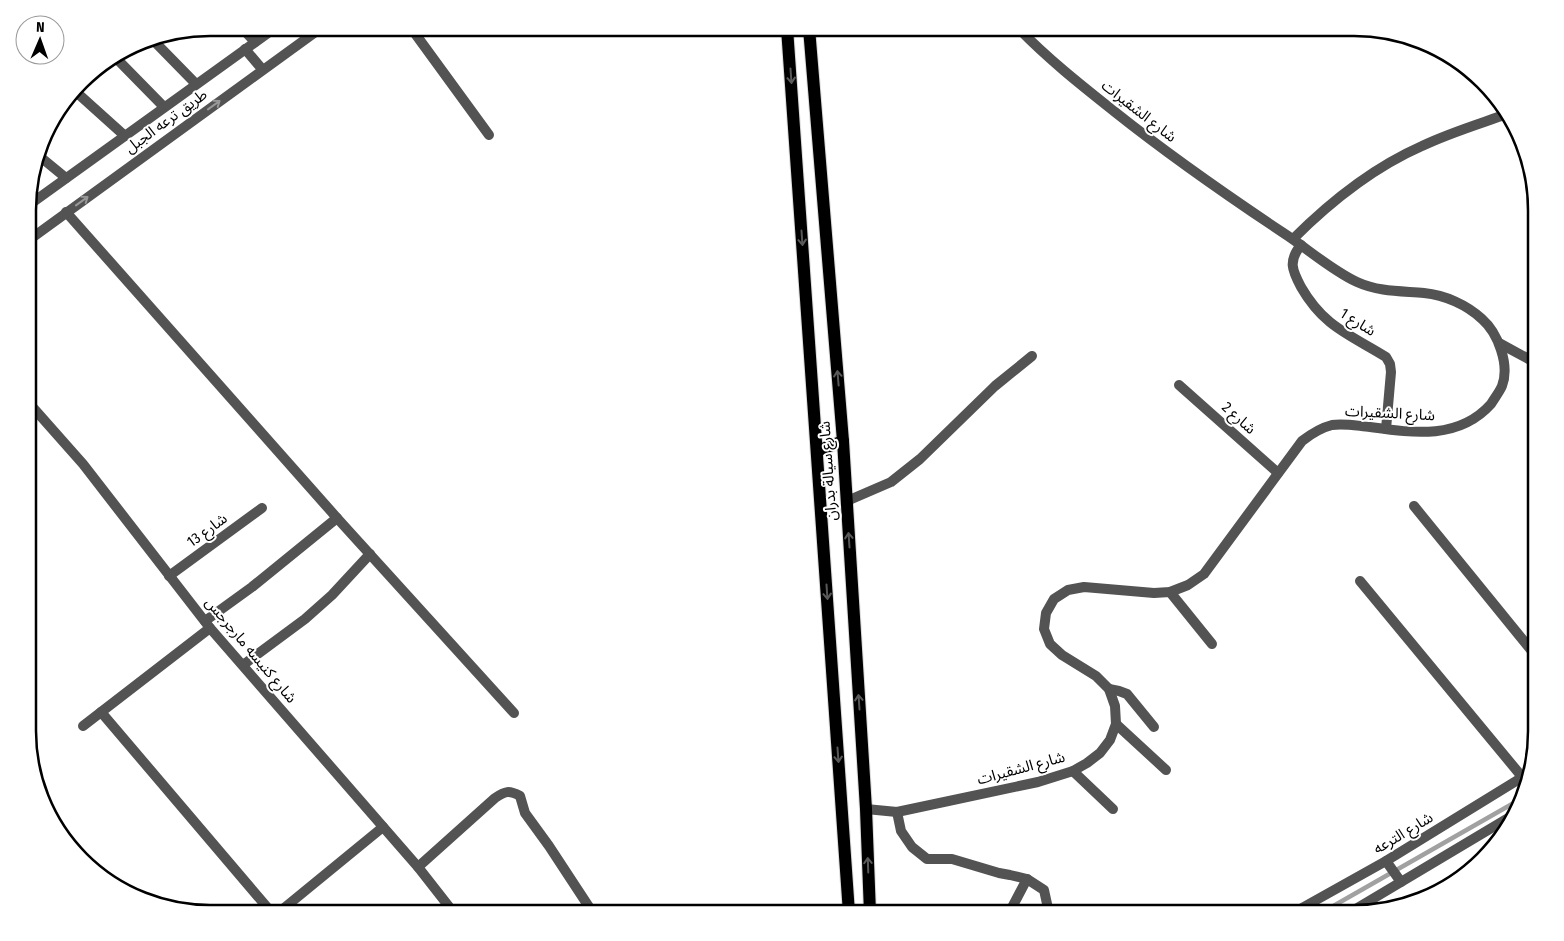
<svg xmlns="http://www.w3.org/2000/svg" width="1564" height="941" viewBox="0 0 1564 941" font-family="'Fira Sans Condensed','Noto Sans Arabic',sans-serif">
  <rect width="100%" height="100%" fill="#fff"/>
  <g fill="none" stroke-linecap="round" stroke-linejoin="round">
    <polyline stroke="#a1a1a1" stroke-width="4.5" points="1321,913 1519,800"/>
    <g stroke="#dbdbdb" stroke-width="14">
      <g id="primary">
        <polyline points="787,28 849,913"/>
        <polyline points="809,28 843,441 866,809 870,913"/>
        <polyline points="817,451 843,441"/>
      </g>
    </g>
    <g stroke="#535353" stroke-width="10">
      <polyline points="242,28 255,42"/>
      <polyline points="411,28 489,135"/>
      <polyline points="152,39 196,84"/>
      <polyline points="245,49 262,69"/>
      <polyline points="115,57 164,107"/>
      <polyline points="75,91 125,136"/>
      <polyline points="38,155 66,178"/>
      <polyline points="29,205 275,28"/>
      <polyline points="66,212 337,518 514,713"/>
      <path d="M1293 239C1331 201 1372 168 1422 146 1449 133 1479 124 1507 114"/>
      <polyline points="29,240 321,28"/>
      <path d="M1301 245C1288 261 1292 270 1301 287 1324 327 1349 334 1386 357L1390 364 1391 372 1386 429"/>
      <polyline points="1499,343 1536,363"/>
      <polyline points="1179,385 1278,473"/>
      <polyline points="847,501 891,482 920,459 995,386 1032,356"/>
      <polyline points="1414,506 1536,656"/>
      <polyline points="169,576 262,508"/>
      <polyline points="1360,581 1523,778"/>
      <polyline points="1170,592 1212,644"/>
      <polyline points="205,621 252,587 337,518"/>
      <polyline points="243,665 305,619 332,595 370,554"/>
      <polyline points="1109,689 1119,691 1127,694 1154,727"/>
      <polyline points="101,712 272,913"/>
      <polyline points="1116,724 1166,770"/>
      <polyline points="83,726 210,628"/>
      <polyline points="1073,771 1113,809"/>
      <path d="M866 809 897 812 1038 782 1073 771 1087 763 1100 753 1110 740 1116 724 1115 706 1109 689 1096 676 1062 655 1050 644 1044 629 1046 613 1054 599 1068 590 1084 587 1154 593 1170 592 1188 585 1204 574 1302 441C1311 434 1320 428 1332 425 1344 423 1358 426 1370 427 1413 433 1459 440 1491 404 1494 399 1500 391 1502 386 1510 365 1498 333 1482 319 1467 305 1445 295 1424 293 1401 291 1379 292 1357 282 1331 270 1307 248 1282 232 1225 194 1169 155 1115 112 1081 85 1048 59 1018 28"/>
      <polyline points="897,812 901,831 912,847 927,859 952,859 999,873 1010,875 1027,879 1044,890 1049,913"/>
      <polyline points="1386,861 1401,882"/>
      <path d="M418 867 495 798C505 791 509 790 520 796L525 813 549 846 593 913"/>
      <polyline points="278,913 383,827"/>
      <polyline points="1009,913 1027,879"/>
      <polyline points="1293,913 1386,861 1526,775"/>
      <polyline points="1349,913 1515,814"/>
    </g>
    <polyline stroke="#535353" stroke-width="10" points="29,403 83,464 210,628 418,867 454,913"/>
    <use href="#primary" stroke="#000" stroke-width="12"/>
  </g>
  <defs><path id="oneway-shaft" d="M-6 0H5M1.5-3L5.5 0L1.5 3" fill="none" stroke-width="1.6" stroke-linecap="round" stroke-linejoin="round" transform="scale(1.25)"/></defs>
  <g stroke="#595959">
    <use href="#oneway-shaft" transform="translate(791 76) rotate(86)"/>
    <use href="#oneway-shaft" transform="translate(802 238) rotate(86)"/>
    <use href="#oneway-shaft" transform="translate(838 378) rotate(-95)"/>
    <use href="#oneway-shaft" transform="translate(849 540) rotate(-94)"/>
    <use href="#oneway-shaft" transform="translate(827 592) rotate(86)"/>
    <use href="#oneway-shaft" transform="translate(859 702) rotate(-94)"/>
    <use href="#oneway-shaft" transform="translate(838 755) rotate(86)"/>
    <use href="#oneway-shaft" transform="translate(868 865) rotate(-92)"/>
  </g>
  <g stroke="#989898">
    <use href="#oneway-shaft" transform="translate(214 105) rotate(-36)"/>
    <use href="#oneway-shaft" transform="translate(82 201) rotate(-36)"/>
  </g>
  <g text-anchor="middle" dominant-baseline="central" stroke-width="4" stroke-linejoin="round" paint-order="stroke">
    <g font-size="15" fill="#000" stroke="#fff">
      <text transform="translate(1139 111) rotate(38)">شارع الشقيرات</text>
      <text transform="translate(166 121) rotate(-36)">طريق ترعه الجبل</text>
      <text transform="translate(1358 322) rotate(32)">شارع 1</text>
      <text transform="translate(1390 413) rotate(3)">شارع الشقيرات</text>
      <text transform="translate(1239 418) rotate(42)">شارع 2</text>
      <text transform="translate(828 471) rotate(-94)">شارع سيالة بدران</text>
      <text transform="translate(207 530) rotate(-36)">شارع 13</text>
      <text transform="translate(251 650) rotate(50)">شارع كنيسه مارجرجس</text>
      <text transform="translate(1021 768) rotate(-15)">شارع الشقيرات</text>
      <text transform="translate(1403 833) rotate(-31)">شارع الترعه</text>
    </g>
  </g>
  <path d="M0 0H1564V941H0ZM210 36H1354A174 174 0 0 1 1528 210V731A174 174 0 0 1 1354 905H210A174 174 0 0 1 36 731V210A174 174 0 0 1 210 36Z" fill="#fff" fill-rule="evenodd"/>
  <path fill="none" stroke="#000" stroke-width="2.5" d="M210 36H1354A174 174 0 0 1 1528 210V731A174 174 0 0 1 1354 905H210A174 174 0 0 1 36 731V210A174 174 0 0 1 210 36Z"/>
  <g transform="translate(40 40) rotate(2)"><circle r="24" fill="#ffffff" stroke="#999999"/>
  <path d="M0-4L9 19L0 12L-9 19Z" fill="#000000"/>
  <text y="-8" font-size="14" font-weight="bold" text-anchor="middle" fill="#000000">N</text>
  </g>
</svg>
